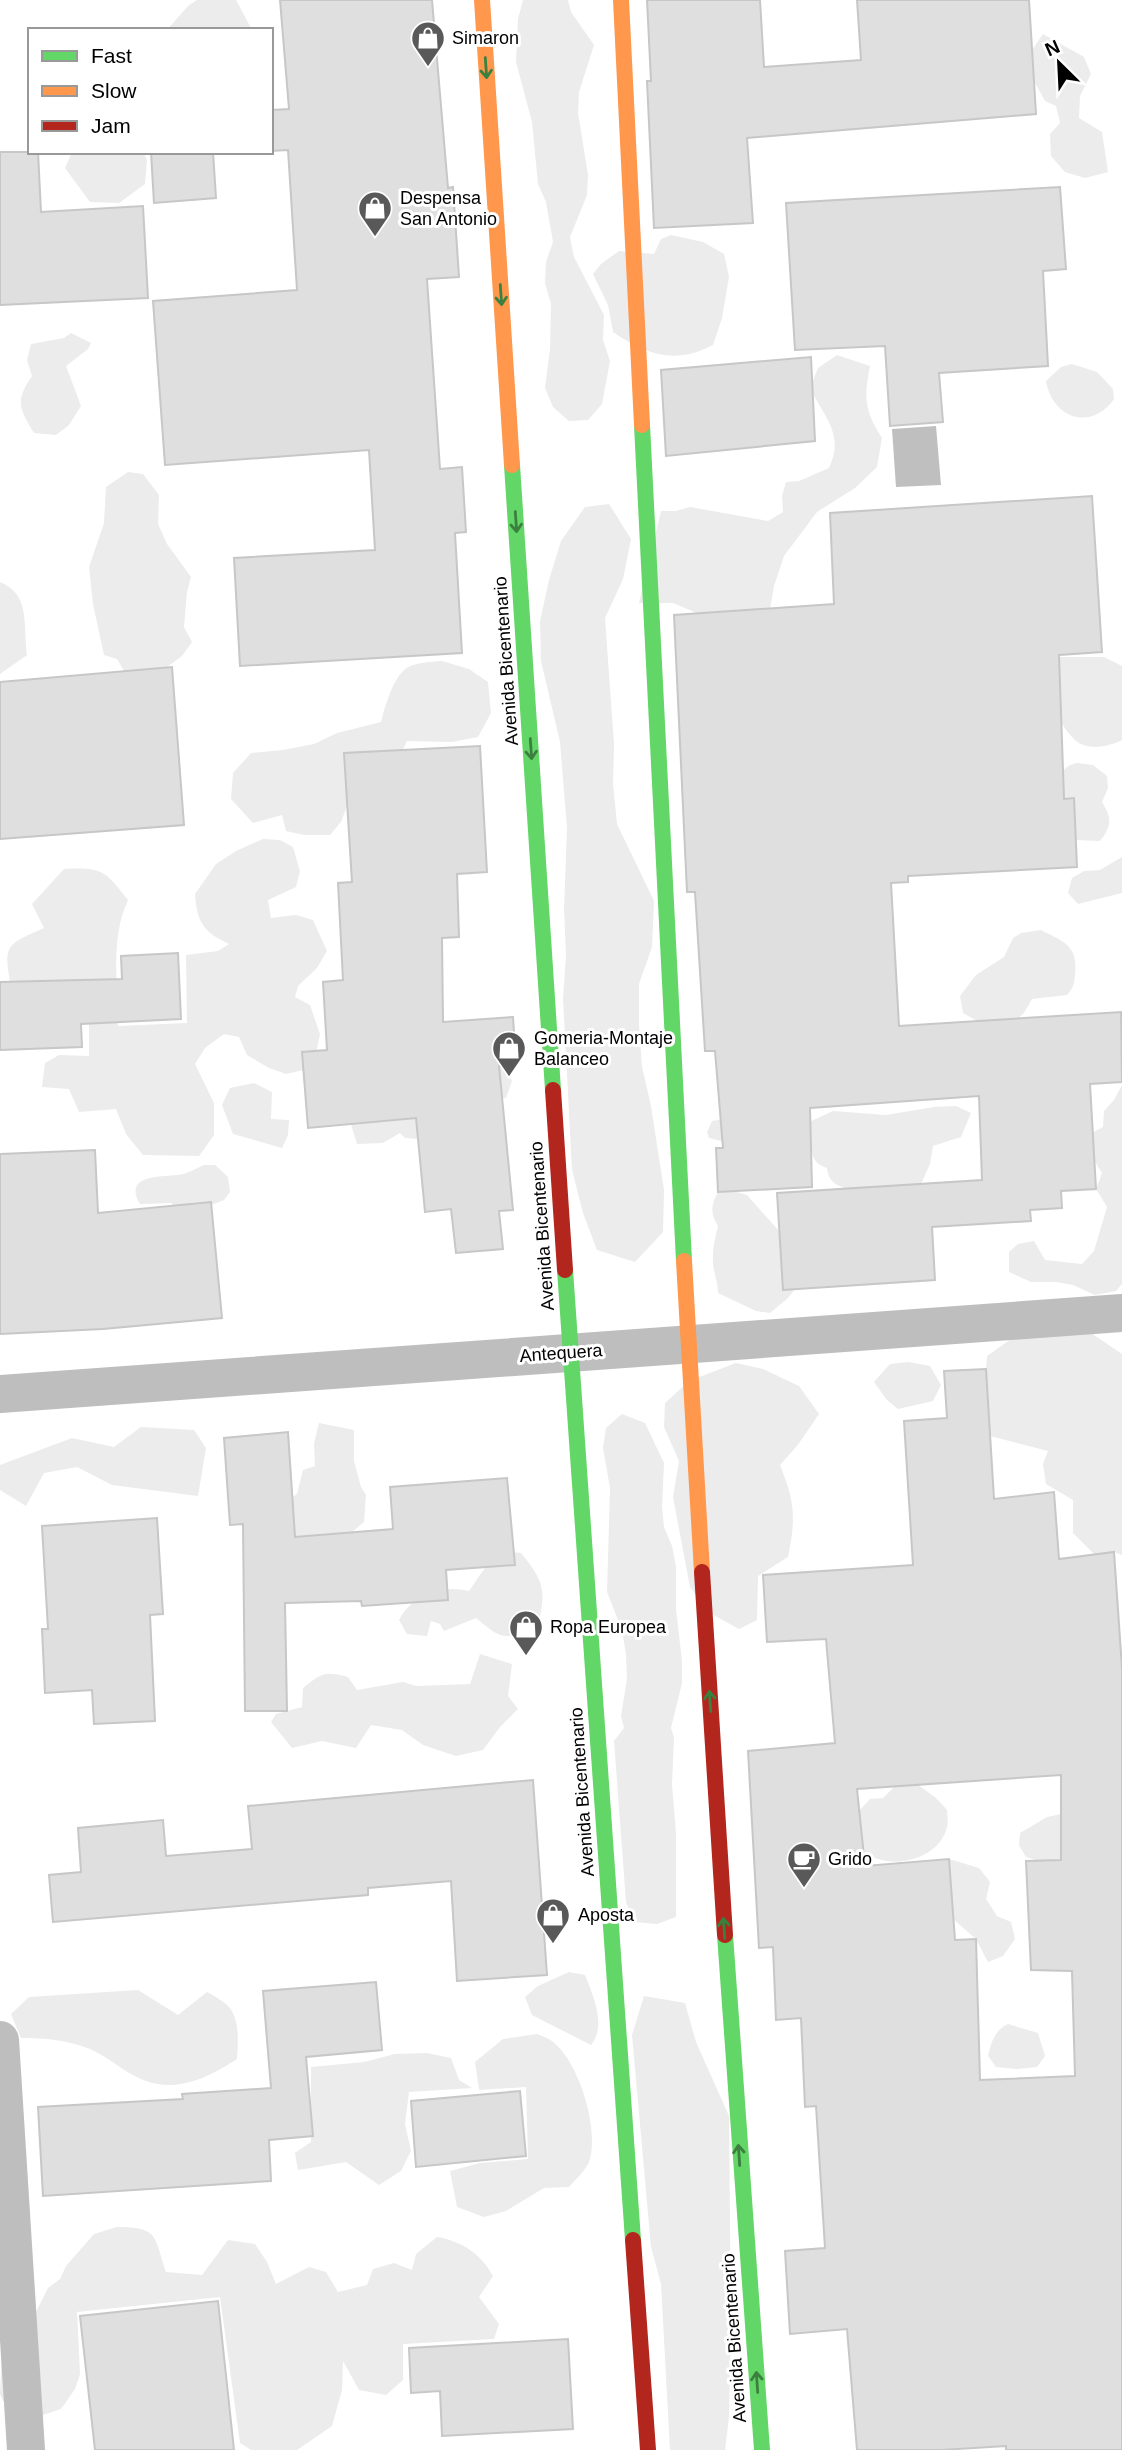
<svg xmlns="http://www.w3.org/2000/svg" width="1122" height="2450" viewBox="0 0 1122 2450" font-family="Helvetica,sans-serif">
  <rect width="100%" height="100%" fill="#fff"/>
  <g fill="#ececec">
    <polygon points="197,0 236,0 252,30 167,30 188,6"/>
    <polygon points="523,0 568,0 571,12 594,45 579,92 578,113 588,175 587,195 570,237 574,257 604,315 603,340 610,361 602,404 588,420 569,421 553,407 545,388 550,349 551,304 545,283 546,262 553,242 546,202 538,184 532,122 516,62 518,19"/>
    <polygon points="1043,34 1084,57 1091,74 1080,96 1079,118 1102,132 1108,172 1085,178 1065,172 1051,156 1050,134 1060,123 1056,106 1045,101 1034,81 1032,50"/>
    <polygon points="72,152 143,152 147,160 145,184 119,203 90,202 65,168"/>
    <path d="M671 235 703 242 724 254 729 277 722 318 713 345C675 365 647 355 613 332L608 305 593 274 601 264 619 251 654 254 661 239Z"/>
    <path d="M71 333 91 343 88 349 66 366 81 406 69 425 56 435 34 433C19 408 15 401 32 376L27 360 31 344 64 338Z"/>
    <path d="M837 355 870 366C864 398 864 410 882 438L877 467 855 488 817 512 784 556 774 586 770 609 718 622 673 603H639L661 511H676L690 507 768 521 783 512 782 496 786 482 799 481 829 468C845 434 824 417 810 388L818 368Z"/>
    <path d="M1072 364 1097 372 1113 389 1114 399C1091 432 1052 418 1046 381L1061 367Z"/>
    <polygon points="128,472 143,474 159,495 158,524 167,544 191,577 187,592 184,627 192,642 182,656 152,678 128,677 117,659 104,655 93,604 89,567 104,523 106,487"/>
    <polygon points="609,504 631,539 623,579 605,618 614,744 613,784 617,824 654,901 652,947 639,984 639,1025 642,1067 651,1106 664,1190 663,1232 635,1262 597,1250 583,1213 572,1170 563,998 566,955 564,910 567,828 560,742 541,661 540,621 549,580 561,541 585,507"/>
    <path d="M0 582C31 594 23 626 27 655L0 674Z"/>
    <path d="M1029 657H1104L1122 666V740C1109 747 1087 751 1075 740 1058 725 1040 679 1029 657Z"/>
    <path d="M442 661 469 669 488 682 491 713 478 737 452 742 407 741 397 761 353 790 341 822 330 835H304L286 831 282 815 253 823 231 799 233 773 251 753 283 750 314 744 337 733 381 722C385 707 392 681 404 670 413 662 430 662 442 661Z"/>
    <path d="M1077 763 1093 765 1107 776 1108 788 1102 802C1112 818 1112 826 1100 841L1076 840 1074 798 1053 799C1058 783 1059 766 1077 763Z"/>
    <path d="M263 839 280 840 293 847 300 871 296 887 268 900 271 918 296 915 313 920 327 951 317 968 298 986 295 997 310 1005 320 1034 313 1068 286 1074 269 1068 247 1055 239 1037 224 1034 205 1048 195 1064 214 1103V1135L199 1156 143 1155 126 1134 116 1109 79 1112 69 1089 42 1087 45 1063 59 1055 89 1056V1005L11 987C3 944 6 945 44 928L32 904 64 869C103 867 105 871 128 900 110 938 118 985 118 1026L187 1023 186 955 218 951 229 944C203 932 197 922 195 894L216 864 236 851Z"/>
    <polygon points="1122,857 1122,893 1078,904 1068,893 1072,878 1084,871 1100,870"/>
    <path d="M1041 930C1064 942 1078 945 1075 974 1074 984 1074 987 1067 995L1032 999 1024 1013 1017 1019 977 1021 963 1013 960 996 976 975 1004 957 1013 938 1021 933Z"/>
    <polygon points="501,1062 512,1081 506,1098 485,1100 432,1140 405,1138 400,1133 383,1143 357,1144 348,1115"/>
    <polygon points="254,1083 272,1092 271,1119 289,1120 288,1135 282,1148 233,1134 222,1105 230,1088"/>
    <polygon points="1122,1085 1122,1284 1116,1291 1095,1295 1073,1285 1056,1282 1031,1282 1009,1272 1009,1252 1018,1244 1034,1241 1045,1260 1082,1264 1094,1251 1107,1207 1096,1189 1102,1173 1094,1160 1092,1133 1103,1127 1104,1111 1114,1100"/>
    <path d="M956 1106 971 1113 961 1137 933 1146 930 1164 921 1184 848 1189C836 1186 828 1181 827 1168 811 1163 811 1152 811 1136L742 1146 709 1138 707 1132 712 1121 724 1119 805 1124 833 1111 886 1115 934 1107Z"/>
    <path d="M204 1165H215L228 1177 230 1192 224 1200 170 1221 172 1203 140 1204C122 1172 166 1178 183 1174 190 1172 197 1168 204 1165Z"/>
    <path d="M733 1191 747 1195 779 1231 783 1290 795 1289 788 1298 770 1313 756 1311 718 1293C718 1282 714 1274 713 1263 712 1251 715 1238 718 1226 710 1213 711 1205 718 1192Z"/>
    <polygon points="1066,1316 1122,1354 1122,1555 1114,1552 1094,1554 1073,1533 1073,1500 1046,1484 1043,1464 1048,1451 990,1436 986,1369 987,1356 1038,1320"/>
    <polygon points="909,1362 930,1366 941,1385 933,1401 898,1409 887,1400 874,1382 890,1364"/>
    <path d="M736 1363 763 1369 799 1386 819 1414 797 1446 780 1465C795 1502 796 1518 788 1557L758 1576 757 1620 739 1629 708 1612 690 1587 673 1497 679 1461 664 1427 665 1403 689 1381Z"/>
    <polygon points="622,1414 645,1423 664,1463 662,1507 664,1527 672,1546 676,1567 676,1609 682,1661 682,1683 671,1728 674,1737 672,1785 676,1833 676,1917 657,1924 634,1922 626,1902 614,1741 624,1728 621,1716 627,1679 626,1654 622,1630 607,1592 610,1488 603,1448 606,1428"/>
    <polygon points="319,1423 354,1430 354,1461 361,1487 366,1495 364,1522 347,1536 302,1557 265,1515 297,1494 303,1470 315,1466 314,1444"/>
    <polygon points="141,1427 194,1430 206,1448 198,1496 112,1485 77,1467 44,1473 26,1506 0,1490 0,1465 72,1438 114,1447"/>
    <path d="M503 1551 521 1553C546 1583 546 1593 537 1629 504 1639 503 1641 476 1618L444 1631 440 1624 431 1621 427 1636 407 1634 399 1620C412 1595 442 1584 469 1591L491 1559Z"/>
    <path d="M480 1654 512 1664 508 1696 518 1709 500 1727 483 1750 456 1756 423 1745 402 1730 371 1725 356 1748 322 1741 292 1748 271 1722 276 1714 302 1707 303 1688C322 1673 325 1671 348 1677L357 1690 403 1682 416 1686 470 1684Z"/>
    <path d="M917 1784 936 1798 947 1810C947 1815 949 1822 947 1827 940 1856 903 1867 878 1859 871 1857 865 1851 859 1847V1811L870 1799 883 1798 895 1786Z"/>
    <polygon points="1061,1814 1097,1858 1039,1861 1026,1857 1019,1845 1020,1833 1047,1817"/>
    <polygon points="949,1859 979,1868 990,1882 986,1899 997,1916 1011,1922 1015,1939 1003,1956 988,1962 976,1939 953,1919"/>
    <path d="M569 1972 585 1975C593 1996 607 2025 591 2045L532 2015 525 1997 538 1986Z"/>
    <path d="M138 1990 178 2015 207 1992C214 1996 225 2002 230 2008 240 2023 238 2042 237 2059 211 2076 178 2093 146 2081 126 2074 109 2057 90 2049 67 2040 46 2038 21 2038L11 2014 29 1997Z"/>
    <polygon points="644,1996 685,2003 696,2042 729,2116 731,2327 729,2417 725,2450 670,2450 661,2284 651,2247 632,2035"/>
    <path d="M1008 2024 1038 2033 1045 2056 1037 2067 1017 2069 996 2067 988 2056C991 2042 995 2030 1008 2024Z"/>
    <path d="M537 2034C542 2036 548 2038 552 2041 579 2061 600 2130 589 2162 586 2170 575 2180 569 2187L544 2188 506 2211 484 2217 457 2207 450 2171 480 2163 528 2159 526 2087 479 2090 475 2062 503 2039Z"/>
    <polygon points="427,2053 451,2058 459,2080 472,2088 409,2092 405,2124 411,2151 401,2171 379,2185 346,2162 298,2170 295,2153 311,2142 311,2067 364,2062 395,2054"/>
    <path d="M117 2227C159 2227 154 2236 166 2272L202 2275 228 2240 255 2244 267 2262 276 2284 309 2267 326 2272 338 2292 367 2285 373 2269 394 2263 412 2270 416 2254 437 2237C462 2241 481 2254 493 2276L479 2297 499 2324 494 2339 403 2344V2380L386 2395 359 2390 343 2361 342 2390 332 2426 297 2450H251L240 2443 220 2297 77 2312 80 2374 75 2389 61 2409 34 2418 6 2407 0 2394 2 2352 35 2314 48 2288 60 2279 66 2266 94 2234Z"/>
  </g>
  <polygon fill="#bfbfbf" points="936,426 941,485 896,487 892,429"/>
  <g fill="#dfdfdf" stroke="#c7c7c7" stroke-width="2" fill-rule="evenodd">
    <polygon points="280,0 432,0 448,188 453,187 459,277 427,279 440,469 462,467 466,532 455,533 462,653 240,666 234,558 375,550 369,450 165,465 153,301 297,290 288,150 271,151 271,110 289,109"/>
    <polygon points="647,0 760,0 764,67 861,60 857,0 1029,0 1036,114 747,138 753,223 654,228 647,81 651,81"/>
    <polygon points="0,152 38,152 41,212 143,206 148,298 0,305"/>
    <polygon points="151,152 213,152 216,198 154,203"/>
    <polygon points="1060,187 1066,269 1043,271 1048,366 939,373 943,422 890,426 885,346 795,350 786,203"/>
    <polygon points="811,357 815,441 666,456 661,370"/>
    <polygon points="1092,496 1102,652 1059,655 1064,799 1074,798 1077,867 908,876 908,882 891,883 899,1026 1121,1012 1122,1082 1090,1084 1096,1189 1061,1191 1062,1208 1030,1210 1031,1221 932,1227 935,1280 783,1290 777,1193 982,1180 979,1096 810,1108 812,1187 718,1192 716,1148 723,1148 715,1051 705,1051 695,892 687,892 674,615 834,604 830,513"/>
    <polygon points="172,667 184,825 0,839 0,682"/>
    <polygon points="480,746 487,872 457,874 459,937 442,938 443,1022 513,1017 516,1065 499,1066 513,1210 499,1211 503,1249 456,1253 451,1209 425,1212 416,1118 308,1128 302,1052 327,1050 323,982 343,980 338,883 352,882 344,753"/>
    <polygon points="178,953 181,1019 81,1024 82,1047 0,1050 0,982 122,979 121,956"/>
    <polygon points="95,1150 98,1213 211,1202 222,1318 103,1329 0,1334 0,1154"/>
    <path d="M986 1369 994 1499 1054 1492 1059 1559 1114 1552 1122 1668V2450H1006V2446L941 2450H857L847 2329 790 2334 785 2251 825 2248 816 2106 805 2107 801 2018 776 2020 773 1947 759 1948 748 1751 835 1743 826 1639 767 1642 763 1575 913 1565 904 1421 947 1418 944 1371ZM1061 1775V1860L1026 1861 1031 1970 1072 1971 1075 2076 980 2080 976 1939 955 1940 949 1859 865 1866 857 1789Z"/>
    <polygon points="288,1432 295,1537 393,1529 390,1487 507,1478 515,1565 446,1570 448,1600 362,1606 361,1601 285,1603 287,1711 245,1711 243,1524 230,1525 224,1438"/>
    <polygon points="157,1518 163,1614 150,1615 155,1721 94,1724 92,1690 45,1693 42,1629 48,1629 42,1526"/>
    <polygon points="533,1780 547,1975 457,1981 451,1881 368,1888 368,1895 53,1922 49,1875 81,1872 78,1828 163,1820 166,1856 252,1849 248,1806"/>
    <polygon points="376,1982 382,2050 306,2057 313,2136 269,2140 271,2181 43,2196 38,2107 183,2099 182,2094 271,2088 263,1991"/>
    <polygon points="520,2091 526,2156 416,2167 411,2101"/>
    <polygon points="218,2301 234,2450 95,2450 80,2316"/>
    <polygon points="568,2339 573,2429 442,2436 440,2391 411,2393 409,2348"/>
  </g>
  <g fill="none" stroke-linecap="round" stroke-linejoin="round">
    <g stroke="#bebebe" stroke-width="38">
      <polyline points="0,1394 1122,1313"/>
      <polyline points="0,2040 26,2450"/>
    </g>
    <g stroke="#63d668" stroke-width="16">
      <polyline points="642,425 684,1261"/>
      <polyline points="512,465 553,1090"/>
      <polyline points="565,1270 633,2240"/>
      <polyline points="725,1935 762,2450"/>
    </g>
    <g stroke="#ff974d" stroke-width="16">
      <polyline points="482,0 512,465"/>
      <polyline points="621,0 642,425"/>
      <polyline points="684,1261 702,1572"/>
    </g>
    <g stroke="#b3261e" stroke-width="16">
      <polyline points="553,1090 565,1270"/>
      <polyline points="702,1572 725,1935"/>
      <polyline points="633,2240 648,2450"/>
    </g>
  </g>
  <defs><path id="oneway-shaft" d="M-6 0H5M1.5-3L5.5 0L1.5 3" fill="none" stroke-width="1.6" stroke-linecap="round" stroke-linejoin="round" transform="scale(1.75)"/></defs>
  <g stroke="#3b803e">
    <use href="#oneway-shaft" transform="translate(486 68) rotate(86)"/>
    <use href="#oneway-shaft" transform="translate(501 295) rotate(86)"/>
    <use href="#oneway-shaft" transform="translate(516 522) rotate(86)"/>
    <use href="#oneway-shaft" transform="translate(531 749) rotate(86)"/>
    <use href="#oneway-shaft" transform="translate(710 1701) rotate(-94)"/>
    <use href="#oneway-shaft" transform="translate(724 1928) rotate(-94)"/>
    <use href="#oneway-shaft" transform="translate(739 2155) rotate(-94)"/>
    <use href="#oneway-shaft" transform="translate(757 2382) rotate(-94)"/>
  </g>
  <defs>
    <g id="shop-pin" transform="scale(1.75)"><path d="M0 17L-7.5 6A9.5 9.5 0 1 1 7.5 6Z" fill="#595959" stroke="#fff"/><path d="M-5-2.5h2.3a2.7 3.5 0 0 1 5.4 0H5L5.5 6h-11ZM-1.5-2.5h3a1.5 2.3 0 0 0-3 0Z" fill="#fff"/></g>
    <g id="cafe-pin" transform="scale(1.75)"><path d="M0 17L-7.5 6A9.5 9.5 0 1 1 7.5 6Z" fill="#595959" stroke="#fff"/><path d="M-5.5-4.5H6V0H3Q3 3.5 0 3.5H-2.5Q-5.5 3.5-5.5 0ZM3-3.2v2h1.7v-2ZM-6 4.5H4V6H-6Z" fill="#fff"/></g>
  </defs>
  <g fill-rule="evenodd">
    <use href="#shop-pin" x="428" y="38"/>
    <use href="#shop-pin" x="375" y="208"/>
    <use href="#shop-pin" x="509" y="1048"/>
    <use href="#shop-pin" x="526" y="1627"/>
    <use href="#cafe-pin" x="804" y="1859"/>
    <use href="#shop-pin" x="553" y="1915"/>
  </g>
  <g text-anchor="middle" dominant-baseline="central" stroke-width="6" stroke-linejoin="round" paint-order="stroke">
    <g font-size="18" fill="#000" stroke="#fff" text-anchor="start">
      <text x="452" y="38">Simaron</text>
      <text x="400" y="198">Despensa<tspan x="400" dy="21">San Antonio</tspan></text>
      <text x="534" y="1038">Gomeria-Montaje<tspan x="534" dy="21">Balanceo</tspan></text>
      <text x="550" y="1627">Ropa Europea</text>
      <text x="828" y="1859">Grido</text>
      <text x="578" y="1915">Aposta</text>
    </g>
    <g font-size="18" fill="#000" stroke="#fff">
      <text transform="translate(506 661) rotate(-94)">Avenida Bicentenario</text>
      <text transform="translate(542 1226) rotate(-94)">Avenida Bicentenario</text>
      <text transform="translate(561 1353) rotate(-4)">Antequera</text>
      <text transform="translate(582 1792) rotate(-94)">Avenida Bicentenario</text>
      <text transform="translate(734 2338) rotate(-94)">Avenida Bicentenario</text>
    </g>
  </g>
  <rect x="28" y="28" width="245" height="126" fill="#ffffff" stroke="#999999" stroke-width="2"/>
  <rect x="42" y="51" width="35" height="10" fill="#63d668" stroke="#999999" stroke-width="2"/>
  <text x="91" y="63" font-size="21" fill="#000000">Fast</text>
  <rect x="42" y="86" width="35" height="10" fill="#ff974d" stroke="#999999" stroke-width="2"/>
  <text x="91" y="98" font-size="21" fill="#000000">Slow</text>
  <rect x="42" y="121" width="35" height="10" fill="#b3261e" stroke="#999999" stroke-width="2"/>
  <text x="91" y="133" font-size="21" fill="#000000">Jam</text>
  <g transform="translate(1059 63) rotate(336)" stroke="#ffffff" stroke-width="5" paint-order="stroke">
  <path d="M0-5L12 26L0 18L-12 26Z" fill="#000000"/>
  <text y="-10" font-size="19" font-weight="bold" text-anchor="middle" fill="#000000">N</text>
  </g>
</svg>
